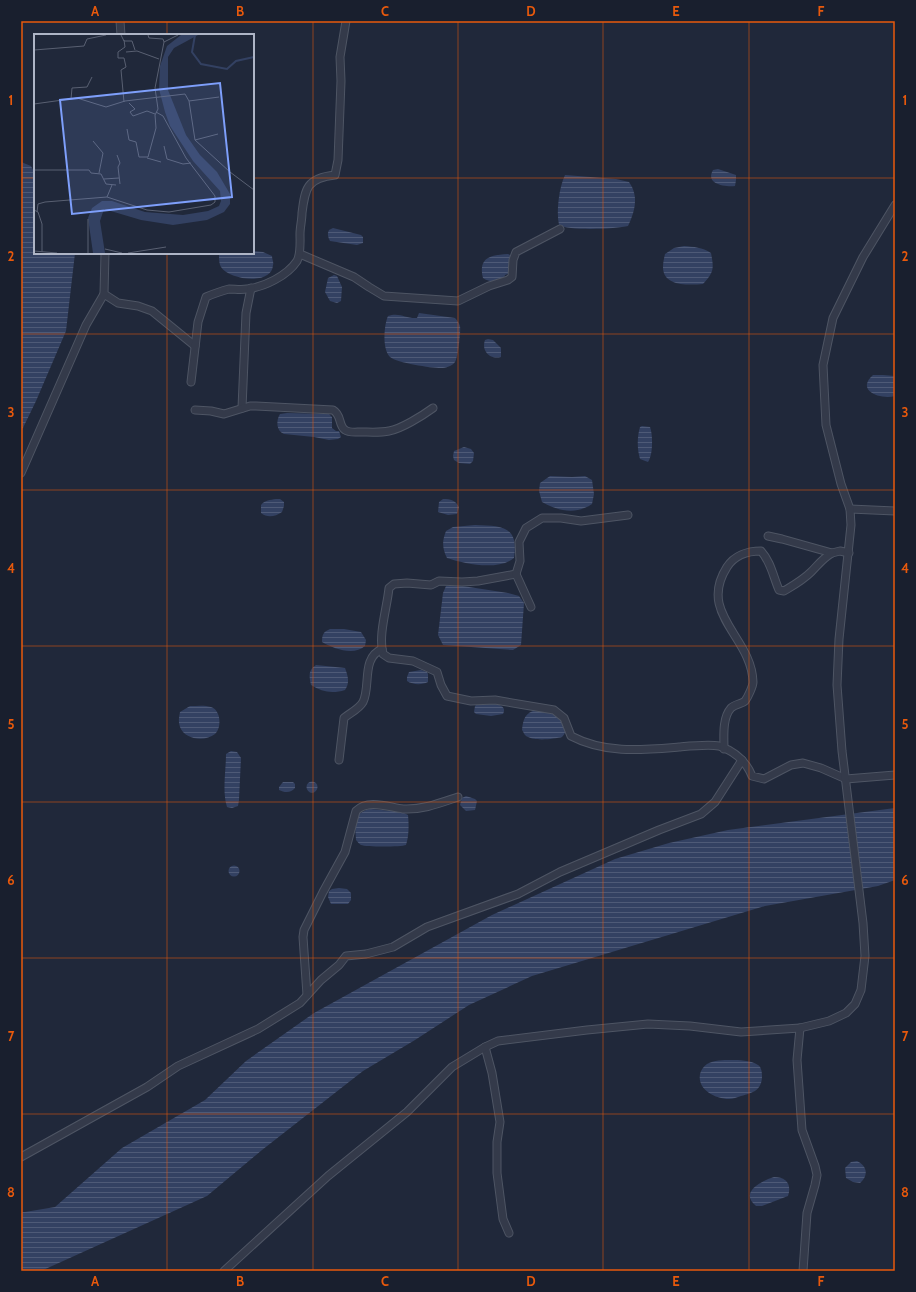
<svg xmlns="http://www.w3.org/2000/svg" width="916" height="1292" viewBox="0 0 916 1292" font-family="Cabin,sans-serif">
  <defs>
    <pattern id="water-rules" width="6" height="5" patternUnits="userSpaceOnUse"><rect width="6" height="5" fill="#334162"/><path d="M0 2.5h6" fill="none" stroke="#4e5a77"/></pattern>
  </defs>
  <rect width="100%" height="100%" fill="#20283a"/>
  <g fill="url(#water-rules)">
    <polygon points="21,162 31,166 35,174 35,253 75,253 66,331 36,401 21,432"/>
    <path d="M718 169 736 175V180L735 186C724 187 705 184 713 170Z"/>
    <path d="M565 175 616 179 629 182C639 196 635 211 628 226 617 229 568 231 559 225 556 211 559 188 565 175Z"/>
    <path d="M333 228 361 235 363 237V243L357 245 330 241C328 237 327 234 329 230Z"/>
    <path d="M684 246C694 247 702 247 711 253 714 269 714 272 703 284 689 285 663 287 663 267 663 263 664 258 665 254L674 248Z"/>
    <path d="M253 251 263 252 272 256C272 259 274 263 273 265 272 286 229 280 221 267 219 264 219 259 219 255L220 253H253Z"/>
    <path d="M508 254 510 255V273L505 275 504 278C497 281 490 283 483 278 478 257 491 255 508 254Z"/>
    <polygon points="334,275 337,276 342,287 341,301 337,303 330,301 325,292 328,278"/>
    <path d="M419 313 455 318C457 320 459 323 460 326 461 331 458 358 455 362 452 366 446 368 441 368 431 368 397 363 390 357 382 349 384 325 388 316 400 312 406 319 417 318Z"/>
    <path d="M488 339 493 340 501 348V357C490 360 481 351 485 340Z"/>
    <path d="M873 375H883L895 376V396C881 400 855 391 873 375Z"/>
    <path d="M287 413 329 414 332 417V428L336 431H339L341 437 338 439 329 440 314 437 284 434C276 431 276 420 280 414Z"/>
    <path d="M642 426 650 427C653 435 653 455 648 462L640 459C637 449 637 437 640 427Z"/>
    <polygon points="464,447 471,449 474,453 473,461 470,464 459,463 454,460 453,456 454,451"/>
    <path d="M550 476 572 477 585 476 592 480 594 494 592 504C576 515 558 511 542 502L539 491 540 483Z"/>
    <path d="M276 499H280L284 502V506L282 512C275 517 267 518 261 513V505C265 500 270 500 276 499Z"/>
    <path d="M443 499C451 499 455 500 459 507L457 514 448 515 438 512 439 502Z"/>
    <path d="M475 525C501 526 519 525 514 558 498 571 465 564 447 558 442 548 442 541 446 531L453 527Z"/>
    <polygon points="456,585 508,593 519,596 524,603 521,645 513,650 443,645 438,635 443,593 446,586"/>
    <path d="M330 629H344L361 632 366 640 365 646C354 656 334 649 322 642 322 635 323 632 330 629Z"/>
    <path d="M316 665 345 668C348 676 350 683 345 690 332 694 322 692 311 685 309 676 308 670 316 665Z"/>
    <path d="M421 670 427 672 428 674V682C422 685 413 685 407 681V677L409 672Z"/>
    <path d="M491 703C498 704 507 706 503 714L491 716 476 714 474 712 475 706 477 704Z"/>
    <path d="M190 706C197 706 205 705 211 707 221 710 222 728 215 734 205 742 185 740 180 727 178 722 179 717 180 712Z"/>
    <path d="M536 710C549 713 559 712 564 725 566 730 566 733 562 737 554 739 532 742 525 735 524 734 523 731 522 730 523 719 525 713 536 710Z"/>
    <path d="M231 751 237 752 241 758 239 800 238 806 232 808 227 807C222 791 226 771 226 754Z"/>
    <circle cx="312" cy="787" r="5.5"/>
    <path d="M283 782H293L295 784V788C291 793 285 793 279 790V787Z"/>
    <polygon points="466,796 475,799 477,801 475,810 466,811 460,805 462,798"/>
    <polygon points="895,808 895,880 878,886 765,906 532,976 469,1005 415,1040 363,1071 262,1150 207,1196 41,1271 21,1271 21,1212 25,1212 55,1207 122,1148 205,1100 246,1061 314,1013 492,915 615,859 669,843 728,830"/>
    <path d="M371 809 402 812 408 815C409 825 409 836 406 845 401 847 366 847 361 845 359 844 358 842 356 840L355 825 359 814 366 810Z"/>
    <circle cx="234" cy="871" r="5.5"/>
    <polygon points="339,888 347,889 351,893 351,900 348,904 331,904 328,897 329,891 332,889"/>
    <path d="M731 1060C739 1060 750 1060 758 1065 761 1067 762 1071 762 1076 762 1090 753 1093 741 1096 737 1097 733 1099 729 1099 716 1099 697 1090 700 1074 701 1070 703 1067 707 1064 714 1060 723 1060 731 1060Z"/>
    <path d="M857 1161C867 1166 869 1175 860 1183L853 1182 846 1178 845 1168 851 1162Z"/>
    <path d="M774 1177C786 1177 792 1184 788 1196L762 1206H756C739 1192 761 1181 774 1177Z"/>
  </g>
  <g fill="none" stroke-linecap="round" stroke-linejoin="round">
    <g stroke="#4e5564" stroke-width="9">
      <g id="street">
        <polyline points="120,21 121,35"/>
        <polyline points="105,253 104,294 118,303 138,306 152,311 195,346"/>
        <polyline points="300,254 354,277 369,287 384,296 458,301 489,286 508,280 512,277 513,260 516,252 560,229"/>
        <path d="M191 382 198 322 206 297C213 294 221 291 229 289 235 289 241 290 247 289 264 287 287 276 297 261 301 254 300 243 300 234 300 227 302 220 302 213 305 188 307 178 335 175L338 160 341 81 340 57 346 21"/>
        <polyline points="242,408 246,313 251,288"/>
        <path d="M195 410 211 411 224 414 250 406H256L333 410C342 415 338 425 345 430 349 433 356 432 360 432 369 432 380 433 389 431 401 429 422 416 433 408"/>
        <polyline points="21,473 86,325 104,294"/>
        <polyline points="850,509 895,511"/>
        <path d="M628 515 581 521 561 518H542L526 528 519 542 520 561 516 574 478 581 462 582 439 581 431 585 407 583 394 584 389 588C387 608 378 635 383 654L389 658 413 661 437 672 441 685 447 696 471 701 495 700 554 710 564 718 571 736C605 754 642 750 679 747 690 746 709 744 719 746 734 751 746 761 752 776L764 779 791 765 803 763 821 768 846 779 895 775"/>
        <polyline points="768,536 782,539 832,553 840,551 849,553"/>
        <polyline points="516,574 531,607"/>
        <path d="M724 749C724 737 722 718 731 708 735 704 742 704 745 701 748 697 753 686 753 682 752 637 697 614 727 567 734 556 747 551 761 551 771 562 773 576 779 590L784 591C794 585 803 580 811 572 818 565 823 558 832 553"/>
        <path d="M339 760 344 718C350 713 359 709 363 702 371 686 361 658 382 649"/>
        <path d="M307 995 303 937 304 930 323 892 345 852 356 811C368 799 388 807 403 809 423 810 440 803 458 797"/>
        <polyline points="800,1028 797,1060 802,1130 815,1166 817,1175 815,1185 807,1213 803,1271"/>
        <polyline points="485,1047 492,1073 500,1122 497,1142 497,1173 503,1219 509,1233"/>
        <polyline points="21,1157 147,1087 178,1066 258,1029 300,1003 321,980 339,965 346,956 366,954 393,947 427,927 518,894 560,872 659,830 701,814 715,802 742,760"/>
        <polyline points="224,1271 328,1176 407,1112 452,1067 485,1047 498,1041 587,1030 648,1024 690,1026 741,1032 800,1028 829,1021 846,1013 855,1004 861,990 865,956 863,923 842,751 837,685 839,639 851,525 850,509 841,484 826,425 823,365 833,318 863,257 895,205"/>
      </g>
    </g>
    <use href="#street" stroke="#343a4a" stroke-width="7"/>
  </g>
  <path fill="none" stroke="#e8590c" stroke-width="1" stroke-opacity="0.55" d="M167 21V35M313 21V1271M458 21V1271M603 21V1271M749 21V1271M21 178H35M253 178H895M167 253V1271M21 334H895M21 490H895M21 646H895M21 802H895M21 958H895M21 1114H895"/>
  <g transform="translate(34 34)">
    <rect width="220" height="220" fill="#20283a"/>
    <path d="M147 1H164L140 14 134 23V56L152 101 166 121 183 138 196 160V170L190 178 173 186 139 191 107 186 70 175 66 187 71 219H59L54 184 58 174 68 167H78L111 178 149 181 174 177 185 172 187 167 186 157 159 127 136 92 131 78 125 55 126 32 133 12Z" fill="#334162"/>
    <path fill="none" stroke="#334162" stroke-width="2" d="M161 1 158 18 167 30 193 35 202 27 220 23"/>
    <path fill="none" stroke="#596072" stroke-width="1" d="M87 1 90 7H98L101 16M114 1 115 4 129 5 130 8 144 1M0 16 50 12 53 5 72 1M92 18 103 17 125 25M37 65 38 54 53 53 58 43M155 67 185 63M90 68 87 36 92 33 90 24H84V18L91 13 90 6M95 69 101 75 96 78 99 82 113 77 121 80M0 70 43 64 72 73 91 67 151 60 155 67 161 106 196 138 220 156M93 95 95 106 102 108 105 123H114L122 94 121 81 124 75 121 54 130 8M161 106 184 100M59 107 69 119 65 139M130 112 133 125 149 130 157 129M83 121 86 129 84 133 86 150M113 124 127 128M0 136H55L57 139 67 140 72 150 82 151M70 145 85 144M73 163 113 176 135 178 177 171 181 168V162L152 124 129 82 122 78M0 176 4 178 8 190V218M3 178 4 170 11 168 73 163 78 151M54 185V219M71 215 88 219M0 217 23 219M94 219 132 213"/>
    <path fill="#7e9ffb" fill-opacity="0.15" stroke="#7e9ffb" stroke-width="2" d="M186 49 198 163 38 180 26 66Z"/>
    <rect width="220" height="220" fill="none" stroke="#aeb5c6" stroke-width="2"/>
  </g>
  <rect width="916" height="1292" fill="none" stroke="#191f2e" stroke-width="44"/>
  <rect x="22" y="22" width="872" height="1248" fill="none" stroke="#e8590c" stroke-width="1.5"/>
  <g font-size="13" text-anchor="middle" font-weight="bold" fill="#e8590c">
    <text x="95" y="16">A</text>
    <text x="240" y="16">B</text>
    <text x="385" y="16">C</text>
    <text x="531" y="16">D</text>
    <text x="676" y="16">E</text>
    <text x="821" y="16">F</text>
    <text x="11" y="105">1</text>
    <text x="905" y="105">1</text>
    <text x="11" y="261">2</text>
    <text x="905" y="261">2</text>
    <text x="11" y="417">3</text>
    <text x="905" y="417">3</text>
    <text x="11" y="573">4</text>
    <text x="905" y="573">4</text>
    <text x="11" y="729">5</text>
    <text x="905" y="729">5</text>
    <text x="11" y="885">6</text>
    <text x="905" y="885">6</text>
    <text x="11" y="1041">7</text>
    <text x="905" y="1041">7</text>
    <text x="11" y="1197">8</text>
    <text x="905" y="1197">8</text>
    <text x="95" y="1286">A</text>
    <text x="240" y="1286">B</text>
    <text x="385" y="1286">C</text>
    <text x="531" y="1286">D</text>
    <text x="676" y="1286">E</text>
    <text x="821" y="1286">F</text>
  </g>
</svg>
